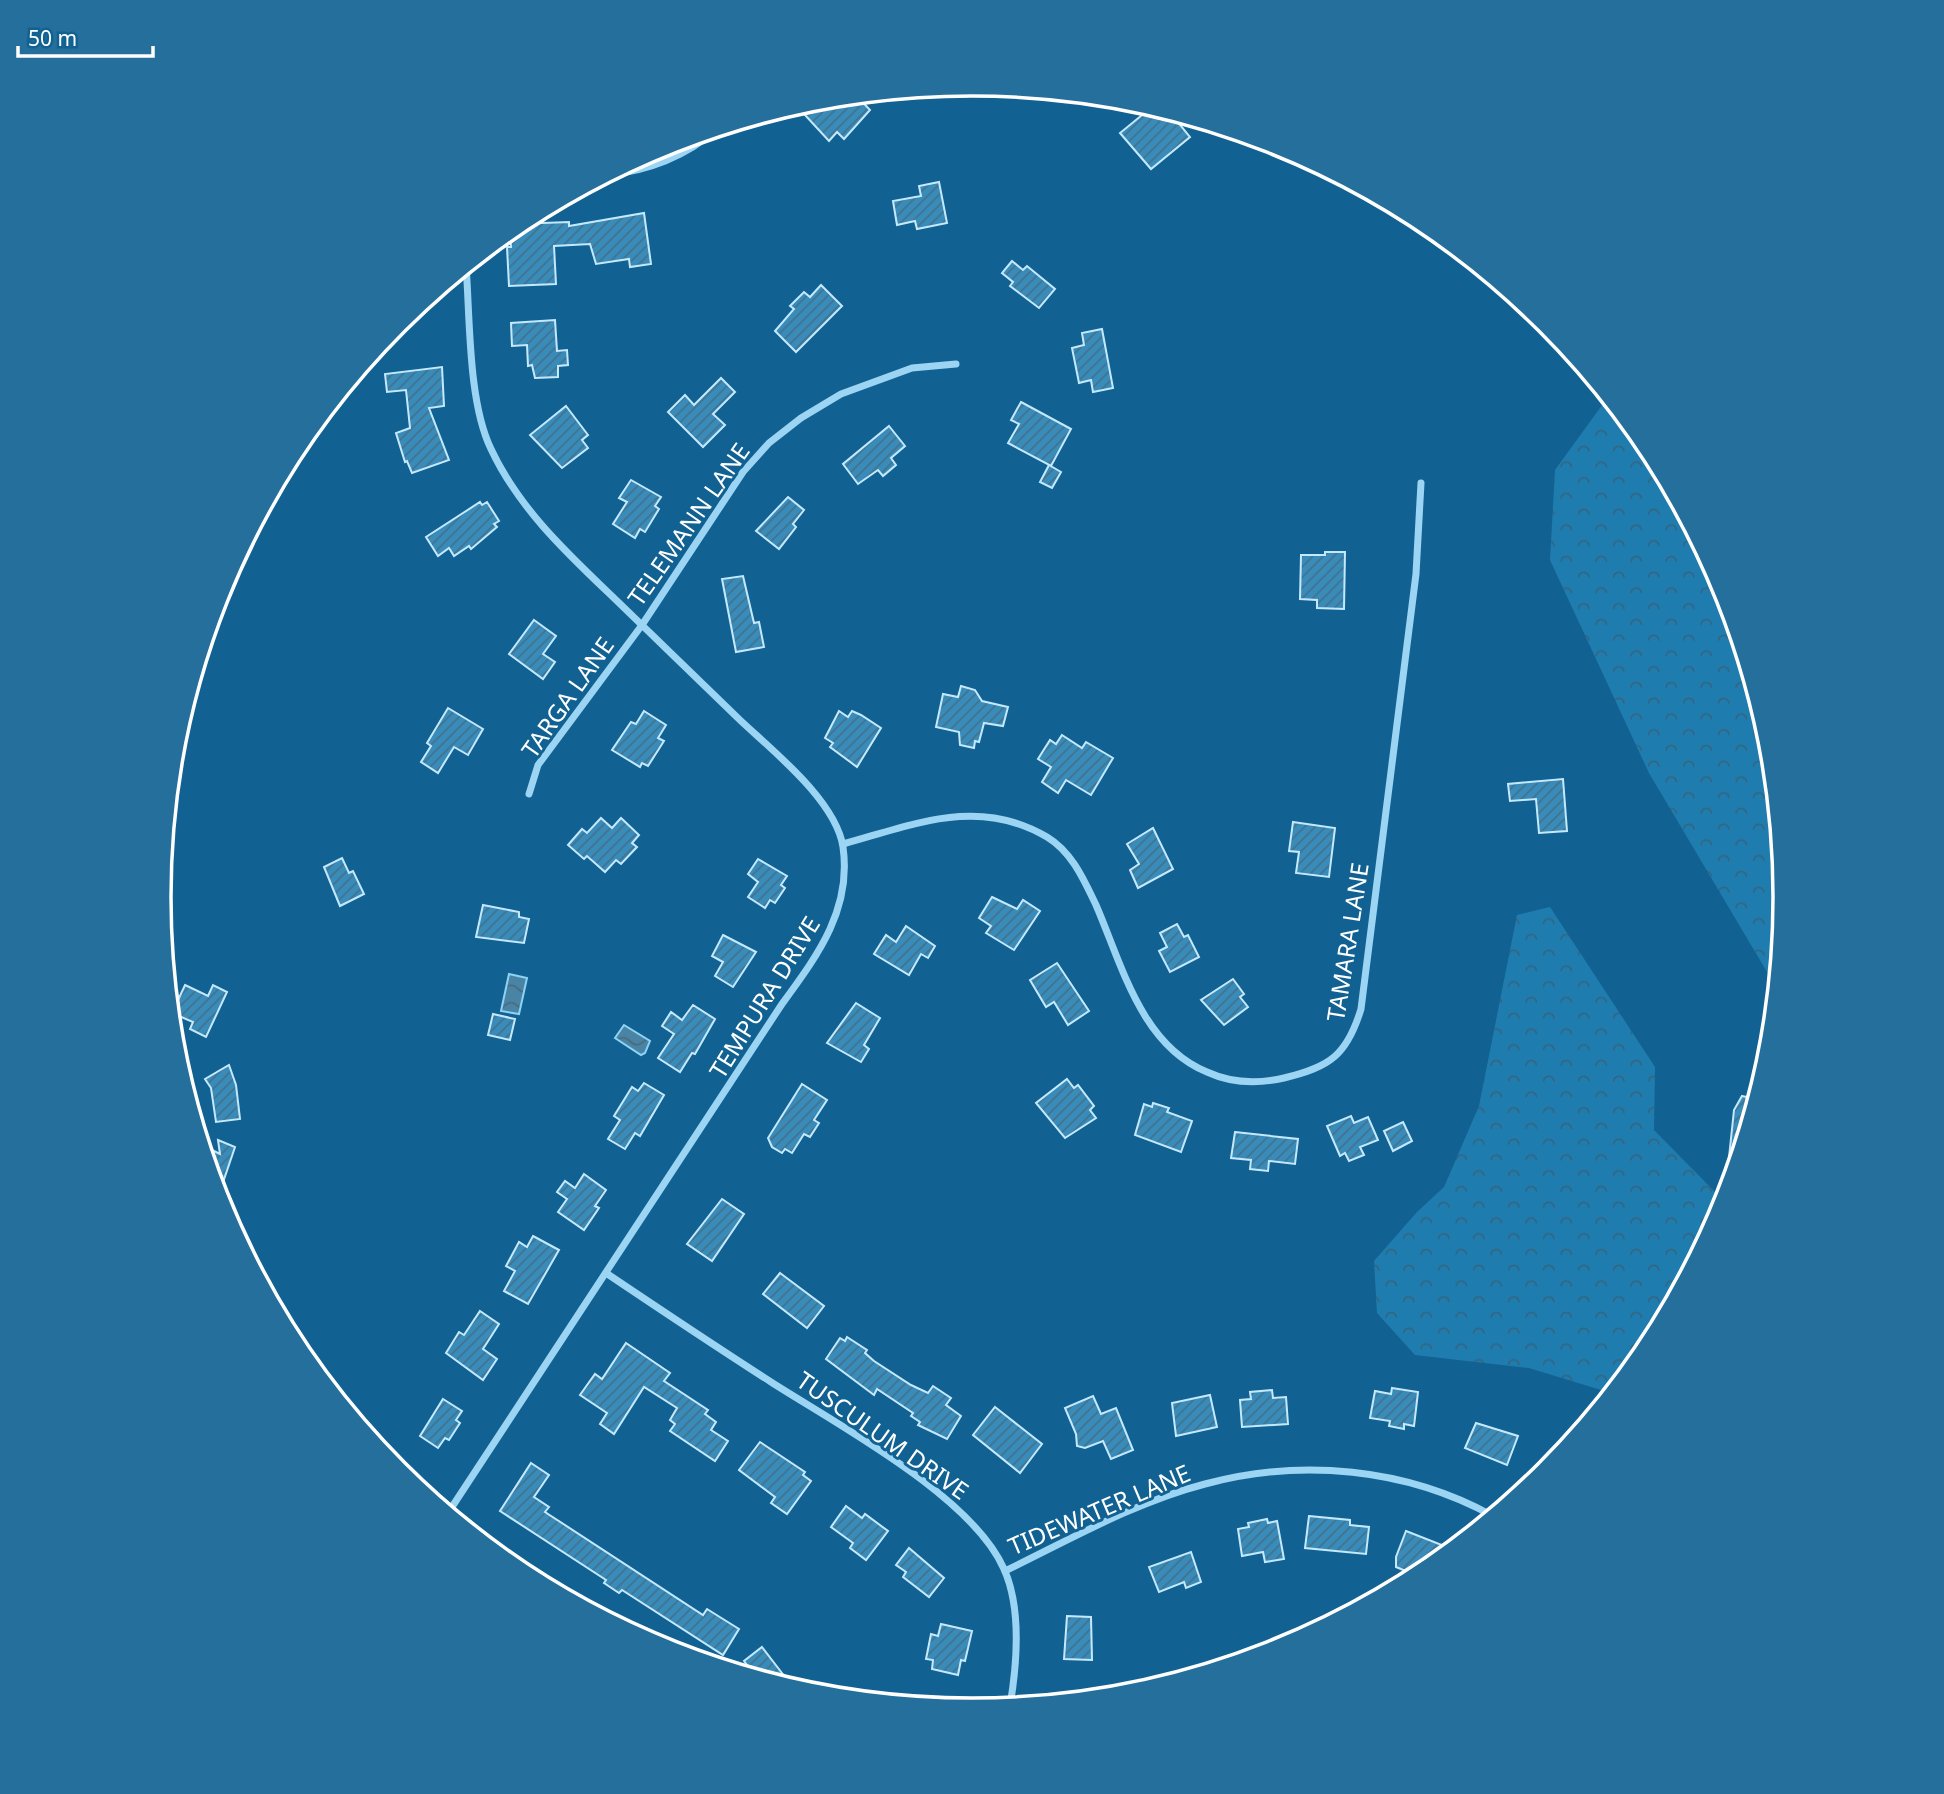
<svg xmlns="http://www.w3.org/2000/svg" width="1944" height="1794" viewBox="0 0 1944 1794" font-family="'Noto Sans',sans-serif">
  <defs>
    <pattern id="forest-crowns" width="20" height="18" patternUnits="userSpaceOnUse" patternTransform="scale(1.75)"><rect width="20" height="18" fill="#1f7caf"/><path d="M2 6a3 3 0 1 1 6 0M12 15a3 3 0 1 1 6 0" fill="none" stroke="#336682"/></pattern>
    <pattern id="water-waves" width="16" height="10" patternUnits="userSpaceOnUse" patternTransform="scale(1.75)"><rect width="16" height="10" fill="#4984a5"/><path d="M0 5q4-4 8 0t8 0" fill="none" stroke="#4a6b7d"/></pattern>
    <pattern id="building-hatch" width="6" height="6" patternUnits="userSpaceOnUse" patternTransform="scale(1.75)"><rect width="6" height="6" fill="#398cba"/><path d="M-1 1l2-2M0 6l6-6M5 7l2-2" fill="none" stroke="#41728e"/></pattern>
  </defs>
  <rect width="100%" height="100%" fill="#116292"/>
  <g fill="url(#forest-crowns)">
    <polygon points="1608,397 1648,446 1723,586 1769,739 1785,897 1777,982 1770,977 1649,773 1550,560 1555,470"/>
    <polygon points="1550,907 1655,1067 1654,1130 1715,1192 1727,1196 1648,1349 1611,1393 1529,1368 1415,1355 1377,1313 1374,1261 1417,1212 1444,1187 1479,1106 1517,915"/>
  </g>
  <g fill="url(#water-waves)" stroke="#8ed2f6" stroke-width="2">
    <polygon points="509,974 527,978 519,1014 501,1011"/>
    <polygon points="624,1025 650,1041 645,1053 641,1055 615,1038"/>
  </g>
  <g fill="url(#building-hatch)" stroke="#c4e9fd" stroke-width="2">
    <polygon points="856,95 870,110 844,139 837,132 829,141 805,115 822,99"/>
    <polygon points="1153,106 1169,111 1190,137 1151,169 1120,133"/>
    <polygon points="939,182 947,223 917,229 915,221 897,225 893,201 921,196 919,186"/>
    <polygon points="644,213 651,264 630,267 629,259 596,264 590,244 554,246 556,284 509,286 507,247 511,247 510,229 516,224 569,222 569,226"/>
    <polygon points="1012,261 1023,270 1027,266 1055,289 1039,308 1010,286 1013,282 1002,273"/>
    <polygon points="821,285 842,306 796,352 775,331 794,309 790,306 804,292 810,297"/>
    <polygon points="555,320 557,351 567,350 568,365 558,366 558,377 535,378 532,365 528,366 527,345 512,346 511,323"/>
    <polygon points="1102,329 1113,388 1093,392 1091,380 1079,383 1072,348 1084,345 1082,333"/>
    <polygon points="442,367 444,406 429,408 449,460 412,473 407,461 405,462 396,433 410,428 406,390 387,392 385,374"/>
    <polygon points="721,378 735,392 713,414 725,425 703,447 668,412 685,395 694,405"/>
    <polygon points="1021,402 1071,429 1051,466 1008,443 1019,424 1011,420"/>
    <polygon points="566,406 588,435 582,440 588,448 562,468 530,435"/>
    <polygon points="889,426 905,446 891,458 896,465 883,476 878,470 858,484 843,464"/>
    <polygon points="1049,465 1061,472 1052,488 1040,482"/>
    <polygon points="631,480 661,497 655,506 659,509 645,532 640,529 635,538 613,524 627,502 619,498"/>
    <polygon points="788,497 804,510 793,524 796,527 779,549 756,531"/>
    <polygon points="480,502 482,505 487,502 499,521 494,524 497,527 471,549 469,546 454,556 449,548 438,556 426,537"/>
    <polygon points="1325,552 1345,552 1344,609 1317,608 1317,600 1300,599 1301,555 1325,555"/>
    <polygon points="743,576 754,623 759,622 764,647 736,652 722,579"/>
    <polygon points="534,620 556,636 543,654 555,662 543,679 509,654"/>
    <polygon points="961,686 975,690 982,701 1008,707 1003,726 984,723 979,742 975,741 974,748 960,745 959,732 936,727 943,694 958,697"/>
    <polygon points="448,708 483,729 468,755 454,747 438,773 421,762 431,746 427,743"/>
    <polygon points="644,711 666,725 658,738 664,741 648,766 642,763 640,767 612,750 631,722 636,724"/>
    <polygon points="839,711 848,717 852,711 861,715 881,728 857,767 830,747 833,743 825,738"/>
    <polygon points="1062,735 1082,748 1086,742 1113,758 1091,795 1066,780 1058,793 1042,782 1051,767 1038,759 1050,740 1056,744"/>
    <polygon points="1563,779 1567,831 1539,833 1536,799 1510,801 1508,784"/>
    <polygon points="601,818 612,828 621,818 639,835 632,843 637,847 621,864 616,860 605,872 587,856 584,859 568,845 582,829 587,833"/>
    <polygon points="1293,822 1335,828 1329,877 1296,873 1299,852 1289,851"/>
    <polygon points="1153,828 1173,869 1138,888 1130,870 1139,864 1127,844"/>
    <polygon points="342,858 349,873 353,871 364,894 340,906 324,867"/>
    <polygon points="758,859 787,876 781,885 785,888 775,903 770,900 765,908 748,897 758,882 748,874"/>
    <polygon points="992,897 1017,909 1023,900 1040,911 1014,950 986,933 991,926 979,918"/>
    <polygon points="483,905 519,912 519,917 529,919 524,943 476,937"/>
    <polygon points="1177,924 1184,937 1188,935 1199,957 1170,972 1159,951 1167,947 1160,933"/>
    <polygon points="906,926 935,946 928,958 921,954 909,975 874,954 886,935 896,942"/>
    <polygon points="723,935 756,952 733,987 715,976 723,962 712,956"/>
    <polygon points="1057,963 1089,1011 1068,1025 1054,1002 1046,1007 1030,980"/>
    <polygon points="1233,979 1244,994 1240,997 1248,1007 1224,1025 1201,1000"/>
    <polygon points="185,985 208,996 213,985 227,992 206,1037 190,1029 193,1022 172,1013"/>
    <polygon points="856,1003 880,1018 864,1045 869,1049 861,1062 827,1043"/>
    <polygon points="693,1005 715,1019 695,1054 692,1053 680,1072 658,1058 674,1034 662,1026 671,1012 682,1020"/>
    <polygon points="493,1014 515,1019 510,1040 488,1035"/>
    <polygon points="229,1065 236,1085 240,1119 216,1122 211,1088 205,1079"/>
    <polygon points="1067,1079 1074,1088 1078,1085 1094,1106 1090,1110 1096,1118 1065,1138 1036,1103"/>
    <polygon points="644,1083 664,1095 640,1136 635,1133 625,1149 608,1139 620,1120 614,1116 632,1087 638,1091"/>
    <polygon points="802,1084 827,1100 814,1120 819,1123 810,1137 804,1134 792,1153 785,1149 782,1153 772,1147 768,1138"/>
    <polygon points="1742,1096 1756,1099 1735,1169 1728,1167 1734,1110"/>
    <polygon points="1153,1103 1169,1108 1167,1112 1192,1121 1181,1152 1135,1135 1144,1104 1152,1107"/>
    <polygon points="1351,1116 1354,1123 1368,1117 1378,1140 1360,1147 1364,1155 1349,1161 1345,1153 1340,1156 1327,1126"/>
    <polygon points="1403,1122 1412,1141 1393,1151 1384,1131"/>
    <polygon points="1235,1132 1298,1139 1295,1164 1269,1161 1268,1171 1250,1169 1251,1160 1231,1158"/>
    <polygon points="218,1140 235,1147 218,1197 202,1145 220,1154"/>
    <polygon points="584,1174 606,1190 595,1206 599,1208 584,1230 558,1212 567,1199 557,1192 565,1181 575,1188"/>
    <polygon points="722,1199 744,1214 712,1261 687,1244"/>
    <polygon points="533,1236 559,1250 528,1304 504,1291 515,1271 506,1266 519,1242 527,1247"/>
    <polygon points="780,1273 824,1306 807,1328 763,1294"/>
    <polygon points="480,1311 499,1324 483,1349 497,1359 483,1380 446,1353 459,1332 464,1335"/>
    <polygon points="847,1337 867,1350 865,1353 874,1361 911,1385 928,1393 933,1386 951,1398 946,1405 961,1416 947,1439 918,1425 920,1422 911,1416 913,1413 877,1389 874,1395 826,1359 840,1338 845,1341"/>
    <polygon points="626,1343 670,1373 664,1381 708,1410 705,1414 716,1422 711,1430 728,1441 715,1461 670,1431 675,1424 670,1420 677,1408 644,1387 614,1434 600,1424 607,1413 580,1395 595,1374 602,1379"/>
    <polygon points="1392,1388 1418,1392 1414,1426 1404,1424 1404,1429 1389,1426 1390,1421 1370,1418 1375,1391 1391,1394"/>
    <polygon points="1272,1390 1273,1398 1286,1397 1288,1424 1242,1427 1240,1400 1251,1399 1250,1392"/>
    <polygon points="1210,1395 1217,1427 1176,1436 1172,1403"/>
    <polygon points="1093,1396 1101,1414 1116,1408 1133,1450 1111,1459 1103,1441 1085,1448 1077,1446 1076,1434 1065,1408"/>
    <polygon points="443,1399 462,1411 456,1420 460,1423 449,1440 445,1438 438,1448 420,1436"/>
    <polygon points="995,1407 1042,1444 1020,1473 973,1435"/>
    <polygon points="1476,1423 1518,1436 1507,1465 1465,1448"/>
    <polygon points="760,1442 805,1472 803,1475 811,1481 787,1514 771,1503 775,1497 739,1470"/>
    <polygon points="531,1463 549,1475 534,1497 549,1507 545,1512 703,1615 707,1609 739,1629 723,1655 622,1590 619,1593 604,1583 606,1580 500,1511"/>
    <polygon points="846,1506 862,1518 865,1514 888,1531 866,1560 850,1548 853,1543 831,1527"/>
    <polygon points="1309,1516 1350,1520 1350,1525 1369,1527 1366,1554 1305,1548"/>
    <polygon points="1267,1519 1268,1523 1277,1521 1284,1559 1265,1562 1263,1552 1242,1556 1238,1529 1249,1527 1248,1523"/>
    <polygon points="1406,1531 1452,1549 1418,1576 1396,1567 1396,1557"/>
    <polygon points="909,1548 944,1578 929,1597 903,1577 906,1572 896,1565"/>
    <polygon points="1191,1552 1201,1582 1186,1588 1184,1582 1159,1592 1149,1567"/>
    <polygon points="1067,1616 1091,1617 1092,1660 1064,1659"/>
    <polygon points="941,1624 972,1631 965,1661 961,1660 958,1675 932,1669 933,1660 926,1659 931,1634 938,1636"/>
    <polygon points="762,1647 785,1677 777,1683 756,1677 744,1661"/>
  </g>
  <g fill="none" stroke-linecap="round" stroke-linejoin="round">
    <g stroke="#9cd4f3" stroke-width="7">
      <path d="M606 175C647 171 686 156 717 129"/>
      <polyline points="529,794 538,765 642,625 743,472 769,443 801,418 841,394 912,368 956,364"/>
      <path d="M843 844C913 825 978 796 1047 837 1072 852 1084 880 1096 905 1122 965 1141 1045 1207 1072 1231 1083 1258 1084 1284 1078 1330 1067 1347 1055 1361 1009L1416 574 1421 483"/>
      <path d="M606 1273C661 1310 715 1346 771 1382 838 1425 972 1496 1004 1569 1022 1609 1017 1664 1010 1706"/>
      <path d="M448 1513 782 1004C817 956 852 910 843 847 836 801 773 751 741 721 699 680 657 640 615 599 568 554 519 509 491 449 468 402 470 317 466 265"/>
      <path d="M1005 1571C1069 1540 1135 1502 1205 1484 1301 1458 1406 1468 1493 1516"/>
    </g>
  </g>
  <g text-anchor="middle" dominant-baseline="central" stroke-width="6" stroke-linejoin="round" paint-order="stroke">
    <g font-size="24" fill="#fff" stroke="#116292">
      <text transform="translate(688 524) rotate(-55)">TELEMANN LANE</text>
      <text transform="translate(567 697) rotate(-55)">TARGA LANE</text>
      <text transform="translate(1347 942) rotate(-81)">TAMARA LANE</text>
      <text transform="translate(764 997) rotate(-58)">TEMPURA DRIVE</text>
      <text transform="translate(883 1435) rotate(35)">TUSCULUM DRIVE</text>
      <text transform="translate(1099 1509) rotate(-23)">TIDEWATER LANE</text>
    </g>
  </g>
  <path d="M0 0H1944V1794H0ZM171 897a801 801 0 1 1 1602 0a801 801 0 1 1-1602 0Z" fill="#246f9b" fill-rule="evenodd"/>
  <path fill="none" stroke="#fff" stroke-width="3.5" d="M171 897a801 801 0 1 1 1602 0a801 801 0 1 1-1602 0Z"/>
  <path d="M18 46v10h135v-10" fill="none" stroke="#ffffff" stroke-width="3.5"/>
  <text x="28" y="46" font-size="21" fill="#ffffff" stroke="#116292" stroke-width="5" paint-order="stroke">50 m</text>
</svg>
